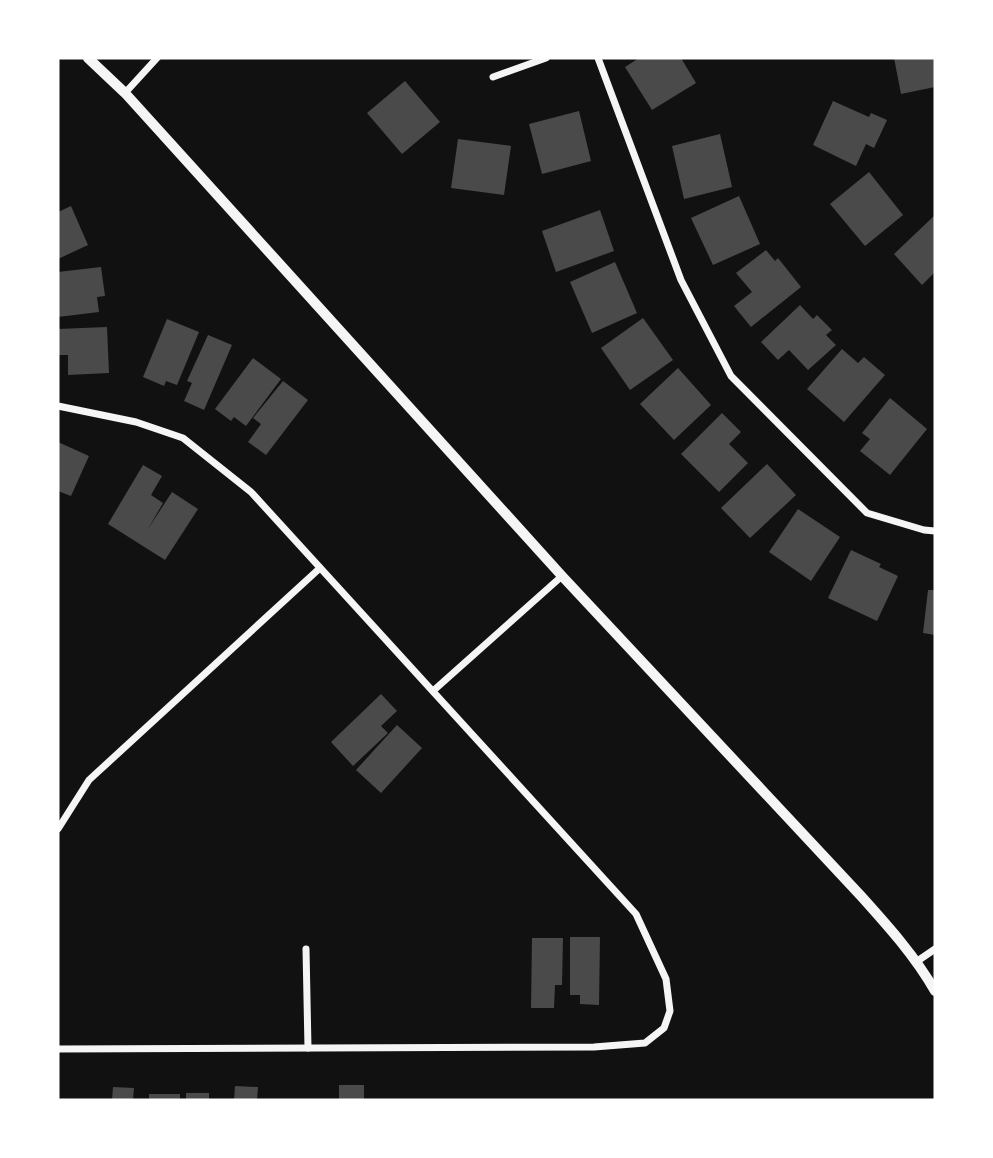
<svg xmlns="http://www.w3.org/2000/svg" width="993" height="1158" viewBox="0 0 993 1158" font-family="Signika,sans-serif">
  <rect width="100%" height="100%" fill="#111"/>
  <g fill="#4a4a4a">
    <polygon points="639,58 681,58 696,83 652,110 625,67"/>
    <polygon points="894,58 935,58 935,87 901,94"/>
    <polygon points="405,81 440,122 402,154 367,113"/>
    <polygon points="833,101 869,117 871,113 887,120 874,148 866,144 856,166 813,145"/>
    <polygon points="579,111 591,161 542,174 529,124"/>
    <polygon points="720,134 732,187 684,199 672,146"/>
    <polygon points="458,139 511,146 504,195 451,188"/>
    <polygon points="869,172 903,215 865,246 830,204"/>
    <polygon points="739,196 760,244 713,265 691,218"/>
    <polygon points="71,206 88,245 58,259 58,212"/>
    <polygon points="600,210 614,251 556,272 542,231"/>
    <polygon points="935,215 935,272 922,285 894,254"/>
    <polygon points="766,250 775,261 778,258 801,287 751,327 734,306 752,292 736,273"/>
    <polygon points="615,262 637,313 592,333 570,282"/>
    <polygon points="101,267 105,296 97,297 99,312 58,317 58,272"/>
    <polygon points="800,305 813,319 817,315 832,330 826,335 836,345 808,370 789,350 778,360 761,342"/>
    <polygon points="643,318 673,360 630,390 601,348"/>
    <polygon points="167,319 199,332 177,385 166,381 164,386 143,377"/>
    <polygon points="107,327 109,373 68,375 68,355 58,355 58,329"/>
    <polygon points="208,335 232,345 204,410 184,401 192,383 187,381"/>
    <polygon points="842,349 858,363 864,357 885,375 844,422 807,389"/>
    <polygon points="253,358 281,379 246,426 234,417 231,421 215,409"/>
    <polygon points="678,368 711,405 674,440 640,404"/>
    <polygon points="283,381 308,400 266,455 248,442 261,424 253,418"/>
    <polygon points="890,398 927,429 890,475 860,451 870,439 862,433"/>
    <polygon points="722,413 741,432 729,444 748,463 719,492 681,454"/>
    <polygon points="58,442 89,456 71,496 58,491"/>
    <polygon points="767,464 796,495 750,538 721,508"/>
    <polygon points="143,465 162,476 151,495 163,503 148,529 172,492 198,509 165,560 108,524"/>
    <polygon points="798,509 840,537 811,581 769,552"/>
    <polygon points="851,550 881,564 879,567 898,576 877,621 828,598"/>
    <polygon points="928,590 935,590 935,635 923,633"/>
    <polygon points="381,694 397,711 381,726 388,733 353,766 331,742"/>
    <polygon points="397,725 422,748 381,793 356,770"/>
    <polygon points="570,937 600,937 599,1005 580,1004 580,995 570,995"/>
    <polygon points="532,938 563,938 562,985 555,985 554,1008 531,1008"/>
    <rect x="339" y="1085" width="25" height="15"/>
    <polygon points="235,1086 258,1087 257,1100 234,1100"/>
    <polygon points="113,1087 134,1088 133,1100 112,1100"/>
    <rect x="186" y="1093" width="23" height="7"/>
    <rect x="149" y="1094" width="31" height="6"/>
  </g>
  <g fill="none" stroke-linecap="round" stroke-linejoin="round">
    <g stroke="#f5f5f5" stroke-width="7">
      <polyline points="598,58 681,280 731,376 867,513 924,530 935,531"/>
      <polyline points="493,77 546,58"/>
      <polyline points="125,93 157,58"/>
      <polyline points="58,406 136,422 183,438 251,492 636,914 666,979 670,1011 664,1028 645,1043 594,1047 58,1049"/>
      <polyline points="433,691 562,576"/>
      <polyline points="58,829 89,780 320,568"/>
      <polyline points="306,949 308,1048"/>
      <polyline points="916,962 935,949"/>
    </g>
    <path stroke="#f5f5f5" stroke-width="10" d="M88 58 125 93 562 576 861 896C888 926 915 956 935 991"/>
  </g>
  <rect width="993" height="1158" fill="none" stroke="#ffffff" stroke-width="119"/>
</svg>
